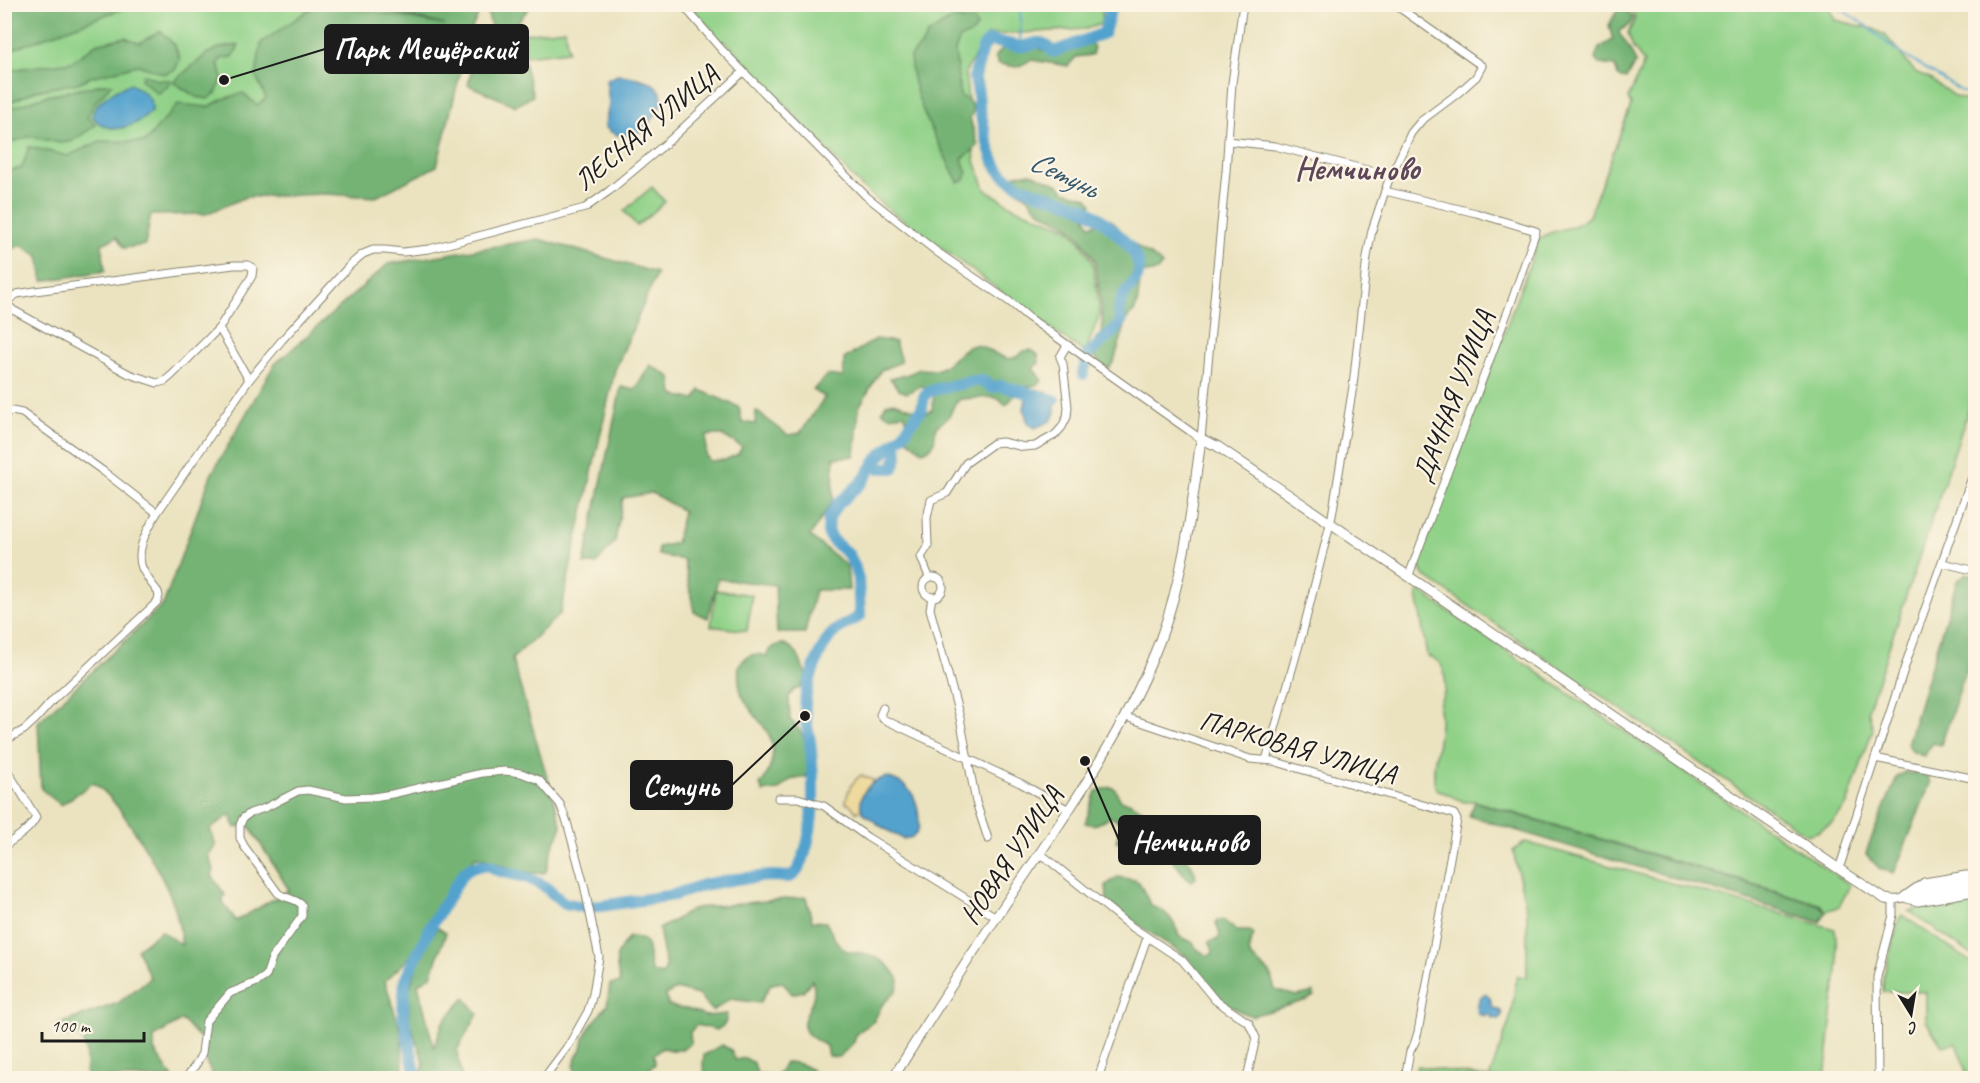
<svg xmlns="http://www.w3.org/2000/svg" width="1980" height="1083" viewBox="0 0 1980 1083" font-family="Caveat,sans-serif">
  <rect width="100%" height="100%" fill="#fcf5e5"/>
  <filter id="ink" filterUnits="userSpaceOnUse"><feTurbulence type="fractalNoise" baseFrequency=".0167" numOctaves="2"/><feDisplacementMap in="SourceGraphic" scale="12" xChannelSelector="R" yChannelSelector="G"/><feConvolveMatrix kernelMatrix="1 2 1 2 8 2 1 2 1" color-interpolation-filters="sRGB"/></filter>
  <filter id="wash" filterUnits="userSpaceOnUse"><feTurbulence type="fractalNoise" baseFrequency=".008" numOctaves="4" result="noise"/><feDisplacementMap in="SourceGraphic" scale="24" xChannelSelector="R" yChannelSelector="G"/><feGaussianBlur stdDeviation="1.35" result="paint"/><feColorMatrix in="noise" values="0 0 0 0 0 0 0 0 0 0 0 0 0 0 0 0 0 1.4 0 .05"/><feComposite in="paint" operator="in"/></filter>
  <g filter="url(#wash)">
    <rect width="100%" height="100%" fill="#ebe3c0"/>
    <g fill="#90d188" stroke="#567652" stroke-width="1.5">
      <polygon points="5,5 470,5 416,155 5,228"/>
      <polygon points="689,5 1103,5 1101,24 1086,29 987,35 965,73 975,161 985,189 1013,207 1068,228 1081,242 1093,263 1100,314 1085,353 883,205 861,186 725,41 722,43"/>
      <path d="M1630 5H1828L1835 20 1874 29 1886 36 1915 72 1929 78 1955 97 1975 103 1976 362 1969 408 1868 710 1873 729 1847 805 1832 823 1817 832 1807 835 1423 575 1418 563 1539 239C1556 226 1572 233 1589 216L1631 105 1628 99 1644 62 1633 48 1628 33 1635 19Z"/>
      <polygon points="565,29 568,51 526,56 523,34"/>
      <polygon points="652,187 665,202 637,226 624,211"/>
      <polygon points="716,590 752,595 747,631 711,626"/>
      <path d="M1420 592 1850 885 1839 907 1826 911 1820 904 1474 801 1464 802 1436 789C1429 765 1442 739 1440 715 1440 712 1438 709 1439 706 1439 702 1443 697 1444 693 1447 677 1445 660 1427 656L1417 594Z"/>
      <polygon points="1525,842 1835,929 1838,961 1825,1078 1489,1078 1510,1019 1517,977 1527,977 1527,911 1513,851"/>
      <polygon points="1975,898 1975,957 1909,911"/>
      <polygon points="1902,915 1975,965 1975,1078 1968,1078 1956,1043 1942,1046 1926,1021 1926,992 1883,992 1883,978 1899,919"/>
      <polygon points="1417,1066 1489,1078 1414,1078"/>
    </g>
    <g fill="#74b374" stroke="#486848" stroke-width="1.5" fill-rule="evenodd">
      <polygon points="5,4 133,4 133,5 5,52"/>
      <polygon points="317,4 335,5 445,25 360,5 483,5 471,30 437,166 376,197 325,194 246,197 206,214 151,215 145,245 124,248 117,237 102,244 105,271 43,281 39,256 21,245 5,252 5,172 22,168 29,147 68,156 100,141 145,142 178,104 208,107 223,99 243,93 257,105 266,98 256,77 261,43"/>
      <polygon points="492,5 532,5 513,27 519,43 533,96 516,106 468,85 478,42 493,36 487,10"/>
      <polygon points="1623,6 1633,18 1629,25 1619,31 1620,35 1625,41 1636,62 1626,79 1618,77 1615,66 1599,64 1595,59 1599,48 1613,40 1609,25 1619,7"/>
      <path d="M952 19 974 20 977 27 973 33 960 38 955 51 960 95 972 104 973 112 970 118 978 146 962 159 967 173 965 180 958 182C939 143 912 101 910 56L921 46 927 35Z"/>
      <polygon points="161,31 175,46 180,59 175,70 164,74 138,65 91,77 78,83 35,91 11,102 5,103 5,77 9,70 72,62 96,44 125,37 139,43"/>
      <polygon points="1088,41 1094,47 1092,55 1076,57 1068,66 1031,60 1017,67 998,64 995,57 1005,46 1038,48 1053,55"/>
      <polygon points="239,45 233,57 222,58 218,64 223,78 216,93 208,99 196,97 173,82 208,53 219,48"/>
      <polygon points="143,74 158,80 171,80 168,86 158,94 141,79"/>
      <path d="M102 84H112L94 104 87 117 96 125 71 142 59 143 30 136 5 145V109C19 106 32 100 46 96 65 92 83 89 102 84Z"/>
      <path d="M1031 173 1059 185 1065 191 1087 197 1092 203 1086 218 1090 225C1098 225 1103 220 1111 220 1120 228 1126 238 1135 245 1144 252 1155 256 1162 265L1157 271 1141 274 1137 305 1134 312 1128 317 1114 361 1109 368 1101 365 1092 353 1096 338 1102 334V313L1095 261 1082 240 1069 226 1039 211 1033 205 1029 198 1016 190 1012 183 1015 175Z"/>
      <path d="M539 239 657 273 615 370 560 614 512 659 562 827 552 848 546 872C523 878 498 860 475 857L410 957 385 981 402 1036 403 1078H214L205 1060 206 1044 182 1020 154 1037V1050L173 1078H90L86 1074V1053L81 1035 63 1037 59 1024 118 1003 150 978 137 949 161 931 182 945C180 932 178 917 174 905 163 876 119 797 93 783L61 805 41 789 38 722 163 605 211 475 274 365 388 264ZM230 815 236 828 248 824 289 890 236 921 222 901 225 895 212 876 214 869 208 855 216 846 210 829Z"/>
      <path d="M876 339 895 342 901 362 881 370 859 407 855 456 834 458 833 500 810 536 847 566 849 590H815L805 633H777L775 585 718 579 708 618 694 612 684 560 658 555V547L676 543 683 511 652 493 623 498 615 542 596 564H584L621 387 635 390 650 365 671 377 673 395 695 400 700 390 739 407 742 422 755 424 756 411 788 435 800 433 825 397 813 390 827 375 843 377 844 359ZM714 435H722L742 447 738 454 725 460 710 461 706 456V436Z"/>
      <path d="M975 345C994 347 1006 370 1024 351L1031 350 1038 355 1039 363 1033 368 1042 381C1035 388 1027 385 1019 390 1013 395 1012 401 1005 405L1000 399 992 397 961 399 955 403 949 417 936 427 934 443 929 449 922 451 904 436 907 421 904 414 889 416 882 411 886 404 894 402 925 413 932 410 934 395 929 388 921 386 907 393 899 390 890 378 906 375 920 369 936 370 943 367 967 347Z"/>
      <polygon points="1966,573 1975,576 1975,644 1941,745 1933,743 1924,756 1913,752 1907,744 1957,581"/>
      <path d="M784 644C800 650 799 661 806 674L801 688 794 690 789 696 790 720C805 731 814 759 806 777L790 780 779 790 763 792 760 785C767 777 770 770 772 759 777 730 754 721 743 697 738 687 738 676 739 665 747 655 754 652 766 656 770 647 774 645 784 644Z"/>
      <polygon points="1905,772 1928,776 1930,784 1894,873 1880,869 1866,854 1869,844 1897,777"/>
      <path d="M1111 787 1115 789 1121 801 1129 802 1160 820V832L1167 848 1174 853C1186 853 1195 867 1196 878L1192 881 1188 880 1172 859 1163 857 1145 846 1136 849 1116 841 1121 825 1119 822 1111 817 1094 825 1085 823 1096 791Z"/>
      <polygon points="1475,802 1819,905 1826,912 1820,922 1469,816"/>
      <path d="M1118 877 1135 880 1139 882 1151 906C1167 910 1175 922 1179 936L1192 942 1197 949 1208 956 1212 954 1213 950 1209 942 1218 939 1220 935 1216 923 1218 920H1223L1237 931H1250L1254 934 1249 947 1250 956 1270 973 1275 990 1297 996 1314 992V996L1307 1000 1252 1016 1243 1013 1222 1001 1186 956 1125 916 1107 900 1106 885Z"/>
      <path d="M806 897 812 921 826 922C831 931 835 943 844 949 851 954 859 952 867 954 880 958 893 967 899 980L897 990 882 1005 874 1021 857 1033 854 1042 839 1057 828 1056 826 1046C821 1042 813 1039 809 1035 792 1020 822 1004 812 980L803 991 792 994 783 982 771 984 760 1003 730 999 713 1011 698 995 676 989 666 995 668 1005 677 1008 687 1009 706 1016 727 1014 725 1024 717 1030 697 1025 690 1032 691 1043C681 1052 675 1052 663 1048L654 1054 655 1064 647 1071 637 1075 635 1078H576L574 1067 576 1057 582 1049 584 1039 588 1030 607 1005 610 984 620 983C615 958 613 957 629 937 656 937 645 955 652 972L662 975 666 968 659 929 695 908Z"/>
      <polygon points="437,927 446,933 431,976 418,984 434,1048 443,1022 465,998 478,1014 457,1050 462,1078 421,1078 424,1062 409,1021 408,994 420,956"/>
      <path d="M722 1045 731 1050 735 1060 745 1058 754 1063 757 1074 775 1075 780 1071 785 1062C799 1062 811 1067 819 1078H706L703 1066 704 1055Z"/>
    </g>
    <path fill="#eeda9e" stroke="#857b5d" stroke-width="1.5" d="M861 775 875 781C865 789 859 797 861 810L856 812 851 805 846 803C847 791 851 783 861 775Z"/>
    <g fill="#53a2cd" stroke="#385f74" stroke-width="1.5">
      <path d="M618 75C652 78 679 90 649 123 644 128 636 136 630 136 620 137 611 133 605 127L609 103 606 80Z"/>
      <path d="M131 84C142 91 153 96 152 111 136 127 109 138 92 116 94 102 118 87 131 84Z"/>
      <path d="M1035 389 1049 393C1056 403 1058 410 1051 421L1035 428 1028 424 1024 409 1027 393Z"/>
      <path d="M886 777C909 783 918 796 919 820 919 827 919 832 913 837L903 839 882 827 862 812C856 795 869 782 886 777Z"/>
      <polygon points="1486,994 1490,998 1492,1007 1501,1011 1502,1015 1499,1019 1492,1018 1489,1013 1485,1016 1478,1014 1477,1007 1480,997"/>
    </g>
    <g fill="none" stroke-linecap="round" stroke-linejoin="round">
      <g stroke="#53a2cd" stroke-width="2">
        <polyline points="1018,4 1021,17 1020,47"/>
        <polyline points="1833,4 1865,25 1897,51 1963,92 1976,95"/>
      </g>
      <g stroke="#53a2cd" stroke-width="12">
        <path d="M1083 374 1088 354 1115 330 1121 321C1111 290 1148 285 1137 259 1130 242 1094 211 1077 205 1051 195 1017 192 999 170 989 157 982 120 979 105 978 94 979 88 974 78L983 48 988 41C999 41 1008 45 1018 46 1034 48 1038 34 1053 52L1104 33 1112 4"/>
        <polyline points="874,465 879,468 893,468 897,457 896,443"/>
        <path d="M416 1078 403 1013 405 980 431 926 462 875 471 867 484 865 491 866 497 870 528 878 544 886 564 903 583 907 601 906 674 895 703 885 736 879 770 876 789 877C799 873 800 865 804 855 816 819 814 779 810 741 808 729 804 717 805 705 805 687 819 651 830 636 839 626 849 623 860 616L858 579 854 565 849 555 832 540 828 533 829 518 836 506 862 482 878 458 902 436 922 408 924 397 929 391 973 381H982L992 387 1002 386 1054 400"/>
      </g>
    </g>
  </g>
  <g filter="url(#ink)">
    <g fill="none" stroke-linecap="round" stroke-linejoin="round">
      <g stroke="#84806e" stroke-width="9">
        <g id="minor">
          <polyline points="682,4 721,49 866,196 937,252 1010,302 1028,317 1201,439"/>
          <polyline points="1228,141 1275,146 1390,176"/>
          <polyline points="1385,191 1476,213 1536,231 1511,303 1409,575"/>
          <polyline points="219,328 172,375 165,381 157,383 129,374 13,310 8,305 8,300 17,294 35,291 234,265 248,265 253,268 252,276 219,328 249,380"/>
          <polyline points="4,413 12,411 22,413 103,471 157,513 249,380 282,340 350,265 363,254 373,250 385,250 403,252 429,249 585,208 609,191 670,140 743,72"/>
          <polyline points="1201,439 1226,171 1232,83 1243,4"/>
          <polyline points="1943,563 1976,571"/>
          <circle cx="933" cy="587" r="10"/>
          <polyline points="929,577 921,557 928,546 927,518 931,500 947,493 966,463 994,443 1002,442 1024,447 1035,446 1055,435 1062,427 1067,417 1068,407 1063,364 1060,357 1067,345"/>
          <polyline points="932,597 930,609 960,718 976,802 988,839"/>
          <polyline points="883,708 880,715 883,719 1020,783 1069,810"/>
          <polyline points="1126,717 1250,759 1273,761 1454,814 1457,820 1418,1032 1415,1042 1410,1051 1405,1078"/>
          <path d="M4 741 24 730 36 719 53 700 157 602 159 596 158 592C153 586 148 579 144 572 133 553 147 530 157 513"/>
          <polyline points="1875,758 1976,779"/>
          <polyline points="1266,760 1303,631 1332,516 1353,386 1367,257 1372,230 1388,182 1411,133 1421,121 1457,94 1476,77 1482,66 1394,4"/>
          <path d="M4 765 36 817C30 830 16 838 4 846"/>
          <polyline points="778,798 798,798 824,806 867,837 996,917"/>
          <polyline points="1040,853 1126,923 1182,960 1215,1000 1249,1023 1256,1038 1247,1078"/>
          <polyline points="1839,869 1909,654 1976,466"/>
          <polyline points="1915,892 1926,888 1976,880"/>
          <polyline points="1904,896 1924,882 1966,875 1976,875"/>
          <polyline points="1907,899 1918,902 1968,893 1976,889"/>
          <path d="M186 1078 197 1063 202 1053 206 1021 230 993 257 982 266 976 272 958 302 916V905C295 898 286 899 278 893L244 846 240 838V825L243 818 250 813 265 808 298 791 308 790 346 798 373 797 392 794 482 773 505 771 521 773 539 780 560 804 567 822 584 885 599 957 593 994 588 1011 570 1043 544 1078"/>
          <polyline points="1098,1078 1147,938"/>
          <polyline points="1878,1078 1877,977 1893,915 1893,900 1976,885"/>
        </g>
      </g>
      <g stroke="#84806e" stroke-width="11">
        <path id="tertiary" d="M893 1078C932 1015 972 953 1014 891 1069 811 1125 731 1160 640 1184 576 1192 506 1201 439L1217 446 1839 869 1885 899 1893 900"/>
      </g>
      <use href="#minor" stroke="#fff" stroke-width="7"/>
      <use href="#tertiary" stroke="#fff" stroke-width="9"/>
    </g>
  </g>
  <g text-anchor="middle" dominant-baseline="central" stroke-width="4.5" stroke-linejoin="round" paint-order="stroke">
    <g font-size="28" fill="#1c1c1c" stroke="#fcf5e5">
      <text transform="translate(646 127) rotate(-40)">ЛЕСНАЯ УЛИЦА</text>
      <text transform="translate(1453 396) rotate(-69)">ДАЧНАЯ УЛИЦА</text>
      <text transform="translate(1298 747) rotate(16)">ПАРКОВАЯ УЛИЦА</text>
      <text transform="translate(1011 855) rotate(-56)">НОВАЯ УЛИЦА</text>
    </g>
    <g font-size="30" font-style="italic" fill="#35586c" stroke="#fcf5e5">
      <text transform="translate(1064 174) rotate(26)">Сетунь</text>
    </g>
    <g font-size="32" font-weight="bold" fill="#5d4657" stroke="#fcf5e5">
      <text x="1357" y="168">Немчиново</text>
    </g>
  </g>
  <path fill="none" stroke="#1c1c1c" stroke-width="2" d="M224 80L325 49M805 716L732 785M1085 761L1119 840"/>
  <g fill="#1c1c1c" stroke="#fcf5e5" stroke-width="2">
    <circle cx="224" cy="80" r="6"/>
    <circle cx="805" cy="716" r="6"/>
    <circle cx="1085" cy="761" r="6"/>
  </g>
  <g fill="#1c1c1c" stroke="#1c1c1c" stroke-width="2">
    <rect x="325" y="25" width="203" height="48" rx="6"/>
    <rect x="631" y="761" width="101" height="48" rx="6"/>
    <rect x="1119" y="816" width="141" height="48" rx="6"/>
  </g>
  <g font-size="30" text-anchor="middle" font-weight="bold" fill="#fff">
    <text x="426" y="59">Парк Мещёрский</text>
    <text x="681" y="796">Сетунь</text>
    <text x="1190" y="851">Немчиново</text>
  </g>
  <rect width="1980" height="1083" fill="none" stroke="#fcf5e5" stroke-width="24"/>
  <g transform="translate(1911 1014) rotate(169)" stroke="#fcf5e5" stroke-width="4.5" paint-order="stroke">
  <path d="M0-4.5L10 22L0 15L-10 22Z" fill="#1c1c1c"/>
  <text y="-9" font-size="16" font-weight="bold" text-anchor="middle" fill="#1c1c1c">С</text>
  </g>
  <path d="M42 1032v9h102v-9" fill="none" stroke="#1c1c1c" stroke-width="3"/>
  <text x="51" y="1032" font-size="18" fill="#1c1c1c" stroke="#fcf5e5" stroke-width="4.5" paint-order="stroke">100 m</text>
</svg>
